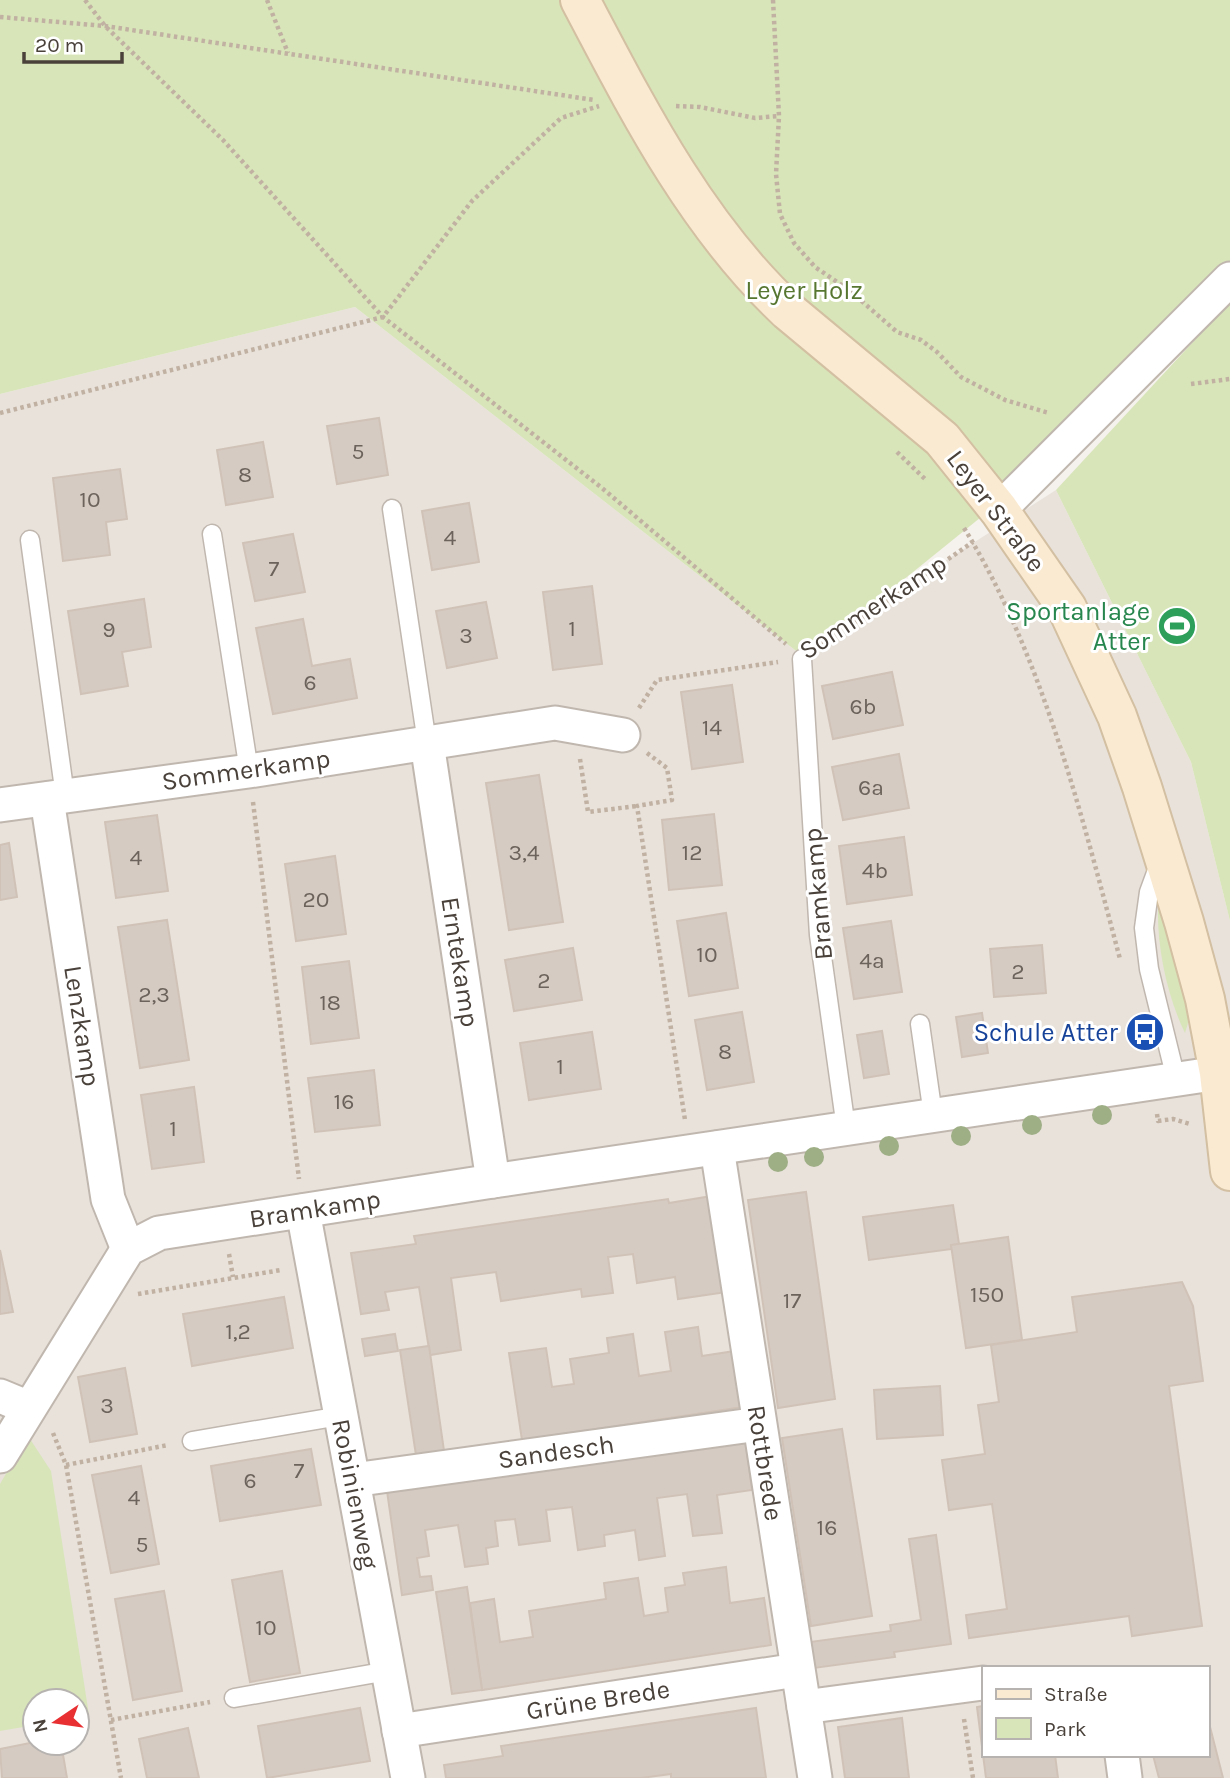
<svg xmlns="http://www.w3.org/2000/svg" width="1230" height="1778" viewBox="0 0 1230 1778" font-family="Karla,sans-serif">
  <rect width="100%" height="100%" fill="#f5f1ec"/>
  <path fill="#e8e2db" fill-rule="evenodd" d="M355 307 800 654 1056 490 1191 762 1230 921V1778H0V394ZM983 1668H1207V1755H983ZM35 1701H77V1743H35Z"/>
  <g fill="#d8e5b9">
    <polygon points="0,0 1230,0 1230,268 1017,488 850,623 800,654 355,307 0,394"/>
    <polygon points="1230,302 1230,921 1191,762 1056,490"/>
    <path d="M1166 899 1191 1013 1185 1033C1167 996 1157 948 1158 908Z"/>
    <polygon points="28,1436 51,1471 89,1715 77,1717 77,1701 35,1701 35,1725 0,1731 0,1484"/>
  </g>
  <g fill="#d6cbc3" stroke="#d0c2b6" stroke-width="2">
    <polygon points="379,418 388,475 337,484 327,426"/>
    <polygon points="263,442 273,497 226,505 217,450"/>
    <polygon points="120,469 127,519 106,522 110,555 63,561 53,478"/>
    <polygon points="469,503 479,562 432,570 422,511"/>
    <polygon points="293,534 305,592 255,601 243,543"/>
    <polygon points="592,586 602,664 553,670 543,592"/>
    <polygon points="144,599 151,647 122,652 128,686 81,694 68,611"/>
    <polygon points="486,602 497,658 447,668 436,611"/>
    <polygon points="303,619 312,666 350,659 357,698 273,714 256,628"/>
    <polygon points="892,672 903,725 833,739 822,686"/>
    <polygon points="732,685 743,762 692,769 681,692"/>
    <polygon points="899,754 909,808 843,820 832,767"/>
    <polygon points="539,775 563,922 509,930 486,783"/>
    <polygon points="714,814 722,885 669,890 662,820"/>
    <polygon points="157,815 168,891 116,898 105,822"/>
    <polygon points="904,837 912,895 847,904 839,846"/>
    <polygon points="9,843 17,897 0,900 0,845"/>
    <polygon points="335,856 346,934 296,941 285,864"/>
    <polygon points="726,913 738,988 689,996 677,921"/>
    <polygon points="167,920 189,1060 140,1068 118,927"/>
    <polygon points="891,921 902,992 854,999 843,928"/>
    <polygon points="1042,945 1046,993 994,997 990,949"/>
    <polygon points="573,948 582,1000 514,1011 505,960"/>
    <polygon points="349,961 359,1038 311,1044 302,967"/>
    <polygon points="742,1012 754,1082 707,1090 695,1020"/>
    <polygon points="982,1013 988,1053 962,1057 956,1017"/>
    <polygon points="882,1031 889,1074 864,1078 857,1035"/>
    <polygon points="592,1032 601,1089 529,1100 520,1043"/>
    <polygon points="374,1070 380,1125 315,1132 308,1078"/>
    <polygon points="194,1087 204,1162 152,1169 141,1095"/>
    <polygon points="806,1192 835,1399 778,1408 748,1200"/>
    <polygon points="712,1196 727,1292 678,1299 675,1277 637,1283 633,1254 608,1257 613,1293 582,1297 581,1289 501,1301 496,1272 451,1278 461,1350 430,1355 419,1287 385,1292 389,1310 361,1314 351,1253 416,1244 414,1236 668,1199 669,1203"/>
    <polygon points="953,1205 959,1244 951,1245 952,1249 869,1260 863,1217"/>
    <polygon points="1008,1237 1022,1340 966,1348 951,1245"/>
    <polygon points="0,1250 13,1312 0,1314"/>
    <polygon points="1182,1282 1193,1306 1203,1381 1169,1386 1202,1626 1132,1636 1129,1616 969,1638 966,1615 1007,1609 992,1504 949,1510 942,1460 985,1454 978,1405 999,1402 991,1345 1077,1332 1072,1297"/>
    <polygon points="284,1297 293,1348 192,1366 183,1314"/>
    <polygon points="698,1327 702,1356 735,1351 743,1407 522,1440 509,1353 546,1348 552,1387 574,1384 570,1359 609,1353 607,1338 633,1334 639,1376 671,1371 665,1332"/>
    <polygon points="395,1334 398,1351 365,1356 362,1339"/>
    <polygon points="429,1346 444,1451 416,1455 400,1350"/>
    <polygon points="125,1368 137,1434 90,1442 78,1377"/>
    <polygon points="940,1386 943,1435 877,1439 874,1390"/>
    <polygon points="842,1429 872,1616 811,1626 782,1438"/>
    <polygon points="745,1439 752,1490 717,1495 722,1533 693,1536 687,1494 657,1498 665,1556 639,1560 635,1530 604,1535 605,1546 578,1550 572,1507 546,1510 550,1541 519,1545 515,1519 495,1521 498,1546 486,1548 488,1564 465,1567 458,1525 425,1530 429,1556 417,1558 420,1577 431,1576 433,1590 402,1595 387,1491"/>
    <polygon points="311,1449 321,1505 220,1521 211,1466"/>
    <polygon points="141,1466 159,1564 111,1573 92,1475"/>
    <polygon points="936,1535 951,1644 894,1652 895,1657 814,1668 810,1642 891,1631 890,1625 921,1620 909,1539"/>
    <polygon points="726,1567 730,1603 764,1598 771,1645 482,1690 470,1603 494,1599 500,1642 533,1637 529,1611 606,1599 604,1583 638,1578 644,1616 668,1612 665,1588 685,1585 683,1573"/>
    <polygon points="282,1571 300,1673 250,1682 232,1580"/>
    <polygon points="467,1587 482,1690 452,1694 436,1592"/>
    <polygon points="164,1591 182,1691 133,1700 115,1599"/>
    <polygon points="983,1706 983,1755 1055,1755 1058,1778 986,1778 977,1707"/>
    <polygon points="360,1708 370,1761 267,1778 258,1726"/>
    <polygon points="756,1708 766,1778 671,1778 671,1774 641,1778 446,1778 444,1765 503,1756 501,1746"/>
    <polygon points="1207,1715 1223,1778 1159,1778 1153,1755 1207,1755"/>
    <polygon points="902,1718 909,1778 845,1778 838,1727"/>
    <polygon points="188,1728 199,1778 147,1778 139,1739"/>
    <polygon points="35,1742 61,1743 67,1778 2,1778 0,1749"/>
  </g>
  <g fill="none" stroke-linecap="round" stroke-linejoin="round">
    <g stroke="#c0b7af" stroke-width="21">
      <g id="lane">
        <polyline points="392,509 427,743"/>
        <polyline points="212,534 249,771"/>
        <polyline points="30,540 65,796"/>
        <polyline points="802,659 819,935 846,1128"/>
        <polyline points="1160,862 1149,892 1144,928 1149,969 1176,1079"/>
        <polyline points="920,1024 933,1115"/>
        <polyline points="192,1441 340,1416"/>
        <polyline points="234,1698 388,1671"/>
      </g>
    </g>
    <g stroke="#c0b7af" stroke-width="37">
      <g id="street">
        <polyline points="999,510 1230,279"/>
        <polyline points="427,743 493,1181"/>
        <polyline points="47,799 108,1199 128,1249"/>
        <polyline points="0,805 249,771 555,723 623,735"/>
        <polyline points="717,1148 815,1778"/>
        <polyline points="303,1211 408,1778"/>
        <polyline points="0,1396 29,1408"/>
        <polyline points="0,1456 128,1249 159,1233 493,1181 1219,1073"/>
        <polyline points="353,1480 759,1424"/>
        <polyline points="804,1707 983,1683"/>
        <polyline points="399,1731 797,1670"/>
        <polyline points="1122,1755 1125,1778"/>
      </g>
    </g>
    <g stroke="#d3bfa2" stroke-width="42">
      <path id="secondary" d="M580 0C638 110 696 225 788 311L942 439 999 510 1067 608 1117 716 1142 787 1184 922 1205 999 1219 1073 1230 1171"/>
    </g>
    <g stroke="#c0b1a2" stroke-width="4.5" stroke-dasharray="3.5 3.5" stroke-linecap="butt">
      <polyline points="85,0 105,26 223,140 383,317 602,488 786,644"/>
      <polyline points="267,0 288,53"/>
      <polyline points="773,0 779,116 776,174 780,214 794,243 815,267 849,290 897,332 921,340 937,352 961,377 1005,400 1049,413"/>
      <polyline points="0,17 105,26 594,100"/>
      <polyline points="676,106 700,107 755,118 779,116"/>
      <polyline points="1191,384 1230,379"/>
      <polyline points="0,413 383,317 472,201 561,118 599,106"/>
      <polyline points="897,452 926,480"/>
      <path d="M964 528C1042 654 1082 816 1120 959"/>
      <polyline points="821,646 973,542"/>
      <polyline points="639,708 657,680 778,662"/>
      <polyline points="647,753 667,768 672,800 637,806 685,1120"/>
      <polyline points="580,759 588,812 637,806"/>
      <polyline points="253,802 299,1179"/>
      <polyline points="1157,1114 1158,1121 1173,1119 1190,1124"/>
      <polyline points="229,1254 233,1277"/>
      <polyline points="138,1294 281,1270"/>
      <polyline points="53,1433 66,1465 121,1778"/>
      <polyline points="66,1465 168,1445"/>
      <polyline points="964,1719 973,1778"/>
      <polyline points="111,1720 210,1702"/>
    </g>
    <use href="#lane" stroke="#fff" stroke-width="18"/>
    <use href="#street" stroke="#fff" stroke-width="33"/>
    <use href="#secondary" stroke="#faead1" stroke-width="38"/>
  </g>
  <g fill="#9eae85">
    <circle cx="1102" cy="1115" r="10"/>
    <circle cx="1032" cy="1125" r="10"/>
    <circle cx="961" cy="1136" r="10"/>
    <circle cx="889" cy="1146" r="10"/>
    <circle cx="814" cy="1157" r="10"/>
    <circle cx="778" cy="1162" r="10"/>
  </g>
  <defs>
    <g id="stadium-disc" transform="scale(2.0125)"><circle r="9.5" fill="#2e9e5b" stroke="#fff"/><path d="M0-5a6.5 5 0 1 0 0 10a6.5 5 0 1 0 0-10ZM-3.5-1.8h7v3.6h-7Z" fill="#fff"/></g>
    <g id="bus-disc" transform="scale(2.0125)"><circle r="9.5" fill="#1a4fb4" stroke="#fff"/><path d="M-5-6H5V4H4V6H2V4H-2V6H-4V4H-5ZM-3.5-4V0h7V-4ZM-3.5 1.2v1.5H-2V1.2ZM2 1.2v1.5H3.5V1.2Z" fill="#fff"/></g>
  </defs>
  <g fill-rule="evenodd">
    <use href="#stadium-disc" x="1177" y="626"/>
    <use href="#bus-disc" x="1145" y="1032"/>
  </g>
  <g text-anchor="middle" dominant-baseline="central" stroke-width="6" stroke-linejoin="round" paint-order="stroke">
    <g font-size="23" fill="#6c645c">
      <text x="358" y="451">5</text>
      <text x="245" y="474">8</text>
      <text x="90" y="499">10</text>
      <text x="450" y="537">4</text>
      <text x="274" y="568">7</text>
      <text x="572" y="628">1</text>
      <text x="109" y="629">9</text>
      <text x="466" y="635">3</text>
      <text x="310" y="682">6</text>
      <text x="863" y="706">6b</text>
      <text x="712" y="727">14</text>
      <text x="871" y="787">6a</text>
      <text x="524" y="852">3,4</text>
      <text x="692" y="852">12</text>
      <text x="136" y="857">4</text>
      <text x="875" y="870">4b</text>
      <text x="316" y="899">20</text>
      <text x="707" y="954">10</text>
      <text x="872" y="960">4a</text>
      <text x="1018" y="971">2</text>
      <text x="544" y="980">2</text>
      <text x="154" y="994">2,3</text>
      <text x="330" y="1002">18</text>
      <text x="725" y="1051">8</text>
      <text x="560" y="1066">1</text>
      <text x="344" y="1101">16</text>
      <text x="173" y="1128">1</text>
      <text x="987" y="1294">150</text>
      <text x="792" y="1300">17</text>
      <text x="238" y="1331">1,2</text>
      <text x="107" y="1405">3</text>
      <text x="299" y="1470">7</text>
      <text x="250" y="1480">6</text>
      <text x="134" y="1497">4</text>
      <text x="827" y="1527">16</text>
      <text x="142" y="1544">5</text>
      <text x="266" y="1627">10</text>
    </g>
    <g font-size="26" fill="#577731" stroke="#fff">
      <text x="804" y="290">Leyer Holz</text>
    </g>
    <g font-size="26" fill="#49413a" stroke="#fff">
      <text transform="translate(996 511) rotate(53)">Leyer Straße</text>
      <text transform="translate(873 607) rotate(-33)">Sommerkamp</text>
      <text transform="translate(246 770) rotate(-8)">Sommerkamp</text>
      <text transform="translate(818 894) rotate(-95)">Bramkamp</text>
      <text transform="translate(460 962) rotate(81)">Erntekamp</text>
      <text transform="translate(82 1026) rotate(81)">Lenzkamp</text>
      <text transform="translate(315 1209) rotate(-9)">Bramkamp</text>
      <text transform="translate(556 1452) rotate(-8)">Sandesch</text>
      <text transform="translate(765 1463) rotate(81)">Rottbrede</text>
      <text transform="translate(355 1494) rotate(79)">Robinienweg</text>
      <text transform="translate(598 1700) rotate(-9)">Grüne Brede</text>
    </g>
    <g font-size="26" fill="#27864d" stroke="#fff" text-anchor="end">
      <text x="1150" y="611">Sportanlage<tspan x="1150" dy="30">Atter</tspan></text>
    </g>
    <g font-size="26" fill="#164399" stroke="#fff" text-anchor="end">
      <text x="1118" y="1032">Schule Atter</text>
    </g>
  </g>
  <rect x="982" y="1666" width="228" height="91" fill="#ffffff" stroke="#b6b3b0" stroke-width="2"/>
  <rect x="996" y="1689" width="35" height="10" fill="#faead1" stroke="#b6b3b0" stroke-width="2"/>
  <text x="1044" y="1701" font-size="21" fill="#49413a">Straße</text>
  <rect x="996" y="1718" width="35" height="21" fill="#d8e5b9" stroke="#b6b3b0" stroke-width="2"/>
  <text x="1044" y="1736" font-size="21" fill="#49413a">Park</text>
  <g transform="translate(56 1722) rotate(257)"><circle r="33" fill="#ffffff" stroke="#b6b3b0" stroke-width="2"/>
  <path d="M0-5L12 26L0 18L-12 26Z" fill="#e83032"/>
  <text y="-10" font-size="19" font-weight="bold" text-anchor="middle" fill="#49413a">N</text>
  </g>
  <path d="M24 52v10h98v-10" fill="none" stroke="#49413a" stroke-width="3.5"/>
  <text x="35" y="52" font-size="21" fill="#49413a" stroke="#ffffff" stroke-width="5" paint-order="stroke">20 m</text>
</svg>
